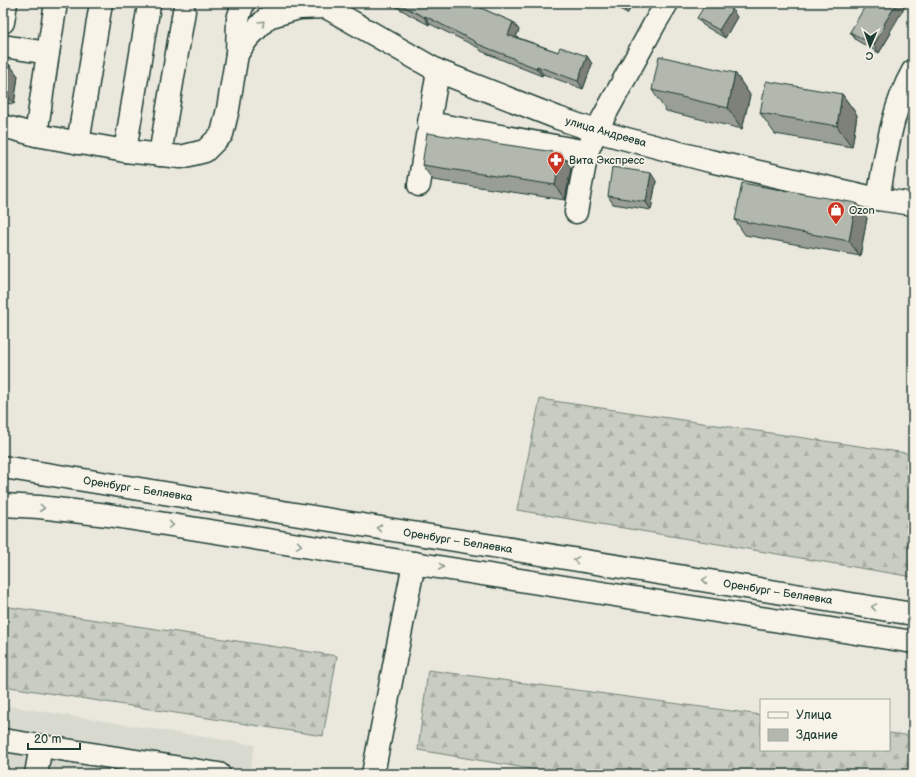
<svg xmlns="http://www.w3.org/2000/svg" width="916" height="777" viewBox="0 0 916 777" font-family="'Balsamiq Sans',sans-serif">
  <defs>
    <pattern id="forest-firs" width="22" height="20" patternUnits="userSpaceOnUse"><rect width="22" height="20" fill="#c8ccc1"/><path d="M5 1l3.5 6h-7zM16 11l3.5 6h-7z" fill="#abb0a6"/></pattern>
  </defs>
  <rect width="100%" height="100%" fill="#eae8dd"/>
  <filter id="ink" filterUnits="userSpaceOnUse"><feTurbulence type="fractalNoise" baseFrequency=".025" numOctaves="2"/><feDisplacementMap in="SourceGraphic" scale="8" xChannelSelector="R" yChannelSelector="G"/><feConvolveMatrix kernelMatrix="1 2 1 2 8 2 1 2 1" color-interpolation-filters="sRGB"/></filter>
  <g filter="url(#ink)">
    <polygon fill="#d9dacf" points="3,705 255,745 249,774 3,774"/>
    <g fill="url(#forest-firs)" stroke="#74847a">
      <polygon points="540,399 913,454 913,577 517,510"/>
      <polygon points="3,606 337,656 323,736 3,686"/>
      <polygon points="428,670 761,715 761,750 889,750 889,733 913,736 913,774 561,774 418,750"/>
    </g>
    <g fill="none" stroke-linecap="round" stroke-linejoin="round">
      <g stroke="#1f3d34" stroke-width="25">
        <g id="minor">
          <polyline points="319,3 438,71 558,118 596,131 710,161 878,199 913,204"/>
          <polyline points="3,22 6,3"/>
          <polyline points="3,46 48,53 36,135"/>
          <polyline points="48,53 56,3"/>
          <polyline points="237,54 247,39 268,17 299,8 326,7"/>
          <polyline points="438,71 429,123 587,152 596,131 655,23 667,3"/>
          <polyline points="3,126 36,135 125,151 181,157 205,151 222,134 228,109 237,54 238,19 243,3"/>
          <polyline points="78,143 101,3"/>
          <polyline points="125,151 149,5"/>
          <polyline points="160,155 184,11"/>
          <polyline points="419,185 427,136"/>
          <path d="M878 199C886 156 891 110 913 71"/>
          <polyline points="576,212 587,152"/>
          <polyline points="3,740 219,774"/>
          <polyline points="36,774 41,746"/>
          <polyline points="373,774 414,563"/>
        </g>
      </g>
      <g stroke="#1f3d34" stroke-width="25">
        <g id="major">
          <polyline points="3,467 913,614"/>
          <polyline points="3,505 39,507 108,515 913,642"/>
        </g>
      </g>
      <use href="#minor" stroke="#f7f3e8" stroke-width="22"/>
      <use href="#major" stroke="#f7f3e8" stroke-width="22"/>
    </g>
    <g fill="#999e96" stroke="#1f3d34">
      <polygon points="389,3 473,3 475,4 476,6 513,22 519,30 516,37 558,52 587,56 592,64 583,89 543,74 542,76 519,67 517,66 481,51 479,48 430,24 429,25 408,14 407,13"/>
      <polygon points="611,3 634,3 627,14"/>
      <polygon points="737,17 725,38 703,25 697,18"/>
      <polygon points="850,32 890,32 891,33 879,53 856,40"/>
      <polygon points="3,64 10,65 18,76 14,104 3,103"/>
      <polygon points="735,73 750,95 742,129 666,111 652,90"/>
      <polygon points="842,94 857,115 852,147 775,134 760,113"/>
      <polygon points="422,165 571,168 565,200 433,180"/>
      <polygon points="656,181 651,210 613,204 608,196"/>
      <polygon points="867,218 860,256 745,235 735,220"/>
    </g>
    <g fill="#7d817a" stroke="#1f3d34">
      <polygon points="624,3 634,3 627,14 622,6"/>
      <polygon points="897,3 907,3 890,32 891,33 879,53 874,45 884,24"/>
      <polygon points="732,9 737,17 725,38 719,30"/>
      <polygon points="425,16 430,24 429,25 424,17"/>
      <polygon points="513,22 519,30 514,42 508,35"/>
      <polygon points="587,56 592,64 583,89 578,81"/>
      <polygon points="10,65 18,76 14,104 5,92"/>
      <polygon points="537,66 543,74 542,76 536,68"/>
      <polygon points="735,73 750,95 742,129 728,108"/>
      <polygon points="842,94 857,115 852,147 837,126"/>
      <polygon points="561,153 571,168 565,200 555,185"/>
      <polygon points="651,173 656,181 651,210 646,202"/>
      <polygon points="856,203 867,218 860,256 849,241"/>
    </g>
    <g fill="#b2b8ae" stroke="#1f3d34">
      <polygon points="398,3 473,3 475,4 474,5 513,22 508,35 558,52 560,47 587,56 578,81 537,66 536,68 513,59 513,58 475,43 476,42 425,16 424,17 403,6"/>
      <polygon points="618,3 624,3 622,6"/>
      <polygon points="706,3 721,3 732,9 719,30 697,18"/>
      <polygon points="867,3 897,3 884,24 885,25 874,45 850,32"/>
      <polygon points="659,56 735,73 728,108 652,90"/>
      <polygon points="3,64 10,65 5,92 3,92"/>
      <polygon points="766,81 842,94 837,126 760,113"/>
      <polygon points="913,129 913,145 911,145"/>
      <polygon points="427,133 561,153 555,185 422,165"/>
      <polygon points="612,167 651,173 646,202 608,196"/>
      <polygon points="742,183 856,203 849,241 735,220"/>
    </g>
    <defs><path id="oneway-chevron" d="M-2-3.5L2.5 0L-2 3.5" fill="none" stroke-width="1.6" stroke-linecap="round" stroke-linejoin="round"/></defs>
    <g stroke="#8b988e">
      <use href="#oneway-chevron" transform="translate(262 23) rotate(-45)"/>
      <use href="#oneway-chevron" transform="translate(42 508) rotate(6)"/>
      <use href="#oneway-chevron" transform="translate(171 525) rotate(9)"/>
      <use href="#oneway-chevron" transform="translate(379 528) rotate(-171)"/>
      <use href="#oneway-chevron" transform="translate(299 545) rotate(9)"/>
      <use href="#oneway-chevron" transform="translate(576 560) rotate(-171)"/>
      <use href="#oneway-chevron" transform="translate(441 567) rotate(9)"/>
      <use href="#oneway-chevron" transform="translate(705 580) rotate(-171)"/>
      <use href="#oneway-chevron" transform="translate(874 607) rotate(-171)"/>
    </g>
  </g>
  <defs>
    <g id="pharmacy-pin" transform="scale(0.9)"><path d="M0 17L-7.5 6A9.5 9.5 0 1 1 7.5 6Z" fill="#c8321e" stroke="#f7f3e8"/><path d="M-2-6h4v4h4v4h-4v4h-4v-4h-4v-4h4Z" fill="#fff"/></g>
    <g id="shop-pin" transform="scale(0.9)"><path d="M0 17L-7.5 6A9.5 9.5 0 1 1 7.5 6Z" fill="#c8321e" stroke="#f7f3e8"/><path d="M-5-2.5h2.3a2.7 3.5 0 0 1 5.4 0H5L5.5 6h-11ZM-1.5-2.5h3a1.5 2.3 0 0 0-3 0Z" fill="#fff"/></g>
  </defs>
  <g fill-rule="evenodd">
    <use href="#pharmacy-pin" x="556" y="160"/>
    <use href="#shop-pin" x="836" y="210"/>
  </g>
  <g text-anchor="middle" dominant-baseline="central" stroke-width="3.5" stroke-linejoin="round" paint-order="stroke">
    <g font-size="11" fill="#1f3d34" stroke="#f7f3e8">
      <text transform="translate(606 132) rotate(16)">улица Андреева</text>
      <text transform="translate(138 489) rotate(9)">Оренбург – Беляевка</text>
      <text transform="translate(458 541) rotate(9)">Оренбург – Беляевка</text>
      <text transform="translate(778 592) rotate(9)">Оренбург – Беляевка</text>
    </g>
    <g font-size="11" fill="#1f3d34" stroke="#f7f3e8" text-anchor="start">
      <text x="569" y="160">Вита Экспресс</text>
      <text x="849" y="210">Ozon</text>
    </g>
  </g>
  <rect width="916" height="777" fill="none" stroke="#f7f3e8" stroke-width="16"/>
  <rect x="8" y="8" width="900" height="761" fill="none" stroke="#1f3d34" stroke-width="1.5" filter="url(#ink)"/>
  <rect x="760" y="699" width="130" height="52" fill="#f7f3e8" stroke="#a1aaa0"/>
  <rect x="768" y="712" width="20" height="6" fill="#f7f3e8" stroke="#a1aaa0"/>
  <text x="796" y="719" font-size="12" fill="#1f3d34">Улица</text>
  <rect x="768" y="729" width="20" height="12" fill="#b2b8ae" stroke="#a1aaa0"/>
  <text x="796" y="739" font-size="12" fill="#1f3d34">Здание</text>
  <g transform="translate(870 46) rotate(182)" stroke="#f7f3e8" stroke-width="3" paint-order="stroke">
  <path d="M0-3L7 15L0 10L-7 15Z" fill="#1f3d34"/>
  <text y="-6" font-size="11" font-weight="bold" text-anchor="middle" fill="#1f3d34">С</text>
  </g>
  <path d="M28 743v6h52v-6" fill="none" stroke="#1f3d34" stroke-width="2"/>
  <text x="34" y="743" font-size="12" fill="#1f3d34" stroke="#f7f3e8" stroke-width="3" paint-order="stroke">20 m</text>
</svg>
